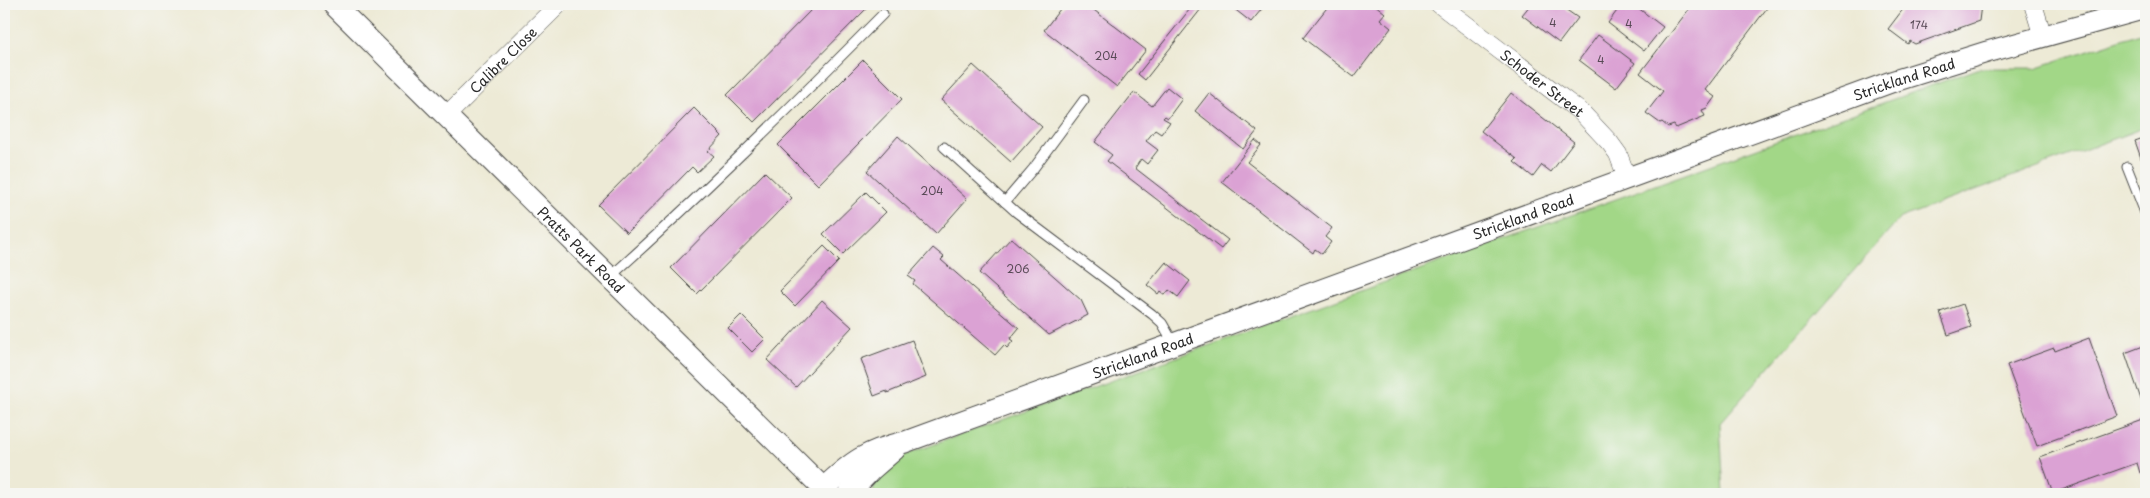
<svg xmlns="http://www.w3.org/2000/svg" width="2150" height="498" viewBox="0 0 2150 498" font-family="'Playpen Sans',sans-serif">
  <rect width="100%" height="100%" fill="#f6f6f2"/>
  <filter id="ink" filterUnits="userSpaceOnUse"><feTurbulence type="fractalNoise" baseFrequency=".02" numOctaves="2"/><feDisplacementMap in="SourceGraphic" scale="10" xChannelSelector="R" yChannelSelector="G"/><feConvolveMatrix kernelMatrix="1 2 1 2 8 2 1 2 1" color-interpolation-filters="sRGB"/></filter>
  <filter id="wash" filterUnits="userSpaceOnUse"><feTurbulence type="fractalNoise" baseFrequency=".0096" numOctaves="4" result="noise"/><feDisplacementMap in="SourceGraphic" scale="20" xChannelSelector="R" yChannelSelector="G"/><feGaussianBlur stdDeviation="1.12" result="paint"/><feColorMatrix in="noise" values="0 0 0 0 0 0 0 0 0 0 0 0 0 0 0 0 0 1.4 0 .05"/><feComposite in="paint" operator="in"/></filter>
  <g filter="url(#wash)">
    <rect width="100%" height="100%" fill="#edead6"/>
    <polygon fill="#a2d787" stroke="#668159" points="2146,31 2146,127 1900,218 1720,423 1724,494 873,494 875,481 899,457 1980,68 2035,68"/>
    <g id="blocks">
      <g fill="#dba2d4">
        <polygon points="817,4 871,4 754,122 727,95"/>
        <polygon points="1064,4 1086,4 1146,50 1117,87 1044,30"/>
        <polygon points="1194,4 1205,4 1145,80 1138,74"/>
        <polygon points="1228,4 1266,4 1251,22"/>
        <polygon points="1330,4 1374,4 1385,13 1380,19 1391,28 1354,77 1303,38"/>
        <polygon points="1531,4 1558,4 1578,18 1559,43 1522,15"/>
        <polygon points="1622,4 1633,4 1663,27 1644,51 1608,23"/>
        <polygon points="1693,4 1770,4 1705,90 1715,97 1707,108 1702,110 1705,116 1676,128 1674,125 1668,127 1662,122 1660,123 1646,113 1663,91 1640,73"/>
        <polygon points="1907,4 1979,4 1981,5 1979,21 1915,44 1910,41 1908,44 1888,29"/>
        <polygon points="1598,35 1635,63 1616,88 1579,60"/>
        <polygon points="863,60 902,99 818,185 778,145"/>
        <polygon points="973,65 1042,127 1011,162 941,100"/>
        <polygon points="1167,87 1182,99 1168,118 1165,116 1163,118 1170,122 1161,134 1155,130 1146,141 1158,150 1147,164 1141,159 1135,168 1228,240 1221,249 1107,161 1112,155 1095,142 1134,92 1152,106"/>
        <polygon points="1209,93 1257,131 1243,149 1195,111"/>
        <polygon points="1511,93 1574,142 1551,172 1542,165 1533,177 1514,162 1517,159 1481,131"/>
        <polygon points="694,108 722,136 708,151 714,156 697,172 692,167 627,233 598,205"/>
        <polygon points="898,136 967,199 936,234 867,171"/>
        <polygon points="2146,137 2146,160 2142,161 2135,141"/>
        <polygon points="1255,140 1261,145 1247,162 1332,228 1325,237 1331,242 1322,254 1315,249 1313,253 1222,182"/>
        <polygon points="765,172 792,198 697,294 671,268"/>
        <polygon points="866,192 886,212 843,254 823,234"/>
        <polygon points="1011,238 1081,300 1088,315 1049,335 979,273"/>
        <polygon points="824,246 839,261 795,306 780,291"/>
        <polygon points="933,248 944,257 941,260 1019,328 1010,339 1013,341 1007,348 1004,345 995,355 913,284 915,281 908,276"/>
        <polygon points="1166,262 1190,281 1178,297 1169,290 1165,295 1160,291 1158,294 1147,285"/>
        <polygon points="822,300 852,327 796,387 767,360"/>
        <polygon points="1963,304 1971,327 1948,335 1940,312"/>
        <polygon points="741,315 765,339 752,352 728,328"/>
        <polygon points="2089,338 2117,416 2037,446 2007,365 2054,348 2055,351"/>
        <polygon points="912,340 926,377 887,393 887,391 874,396 861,359"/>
        <polygon points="2146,345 2146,414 2125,353"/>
        <polygon points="2146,419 2146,471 2140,473 2137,463 2053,493 2040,457"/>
      </g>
    </g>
  </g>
  <g filter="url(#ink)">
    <use href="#blocks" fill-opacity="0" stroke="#484845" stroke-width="1"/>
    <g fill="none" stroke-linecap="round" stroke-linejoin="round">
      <g stroke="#484845" stroke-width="11">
        <g id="service">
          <polyline points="944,147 1016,212 1152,314 1162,323 1174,344"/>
          <polyline points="2127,167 2146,215"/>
          <polyline points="1005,202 1033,169 1084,100"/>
          <path d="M610 277C704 193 794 104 883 14"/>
        </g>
      </g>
      <g stroke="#484845" stroke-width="19">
        <g id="minor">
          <path id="s1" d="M1439 4 1582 113 1610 143 1618 154 1627 178"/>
          <polyline points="2033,4 2043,37"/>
          <path id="s2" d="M446 116 559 4"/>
        </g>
      </g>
      <g stroke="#484845" stroke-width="23">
        <g id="tertiary">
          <path id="s3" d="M333 4 829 494"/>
          <path id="s4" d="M823 489C852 461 867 451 905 442L1891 82 1987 52 2146 8"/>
          <polyline points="848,494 872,469 895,449"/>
        </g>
      </g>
      <use href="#service" stroke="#fff" stroke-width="9"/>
      <use href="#minor" stroke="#fff" stroke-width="18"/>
      <use href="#tertiary" stroke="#fff" stroke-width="21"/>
    </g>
  </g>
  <g text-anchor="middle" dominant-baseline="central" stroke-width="4.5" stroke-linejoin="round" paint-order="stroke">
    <g font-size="11" fill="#574955">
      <text x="1553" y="22">4</text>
      <text x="1629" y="23">4</text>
      <text x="1919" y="24">174</text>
      <text x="1106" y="55">204</text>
      <text x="1601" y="59">4</text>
      <text x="932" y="190">204</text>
      <text x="1018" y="268">206</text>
    </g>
    <g font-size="14" fill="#2b2b2b" stroke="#f6f6f2">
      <text stroke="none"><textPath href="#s2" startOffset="80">Calibre Close</textPath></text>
      <text stroke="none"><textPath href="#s4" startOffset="1159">Strickland Road</textPath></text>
      <text stroke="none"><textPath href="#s1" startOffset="130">Schoder Street</textPath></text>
      <text stroke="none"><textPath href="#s4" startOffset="754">Strickland Road</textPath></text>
      <text stroke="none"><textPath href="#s3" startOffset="349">Pratts Park Road</textPath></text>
      <text stroke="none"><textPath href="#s4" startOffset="349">Strickland Road</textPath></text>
    </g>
  </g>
  <rect width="2150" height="498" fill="none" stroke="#f6f6f2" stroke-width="20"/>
</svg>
